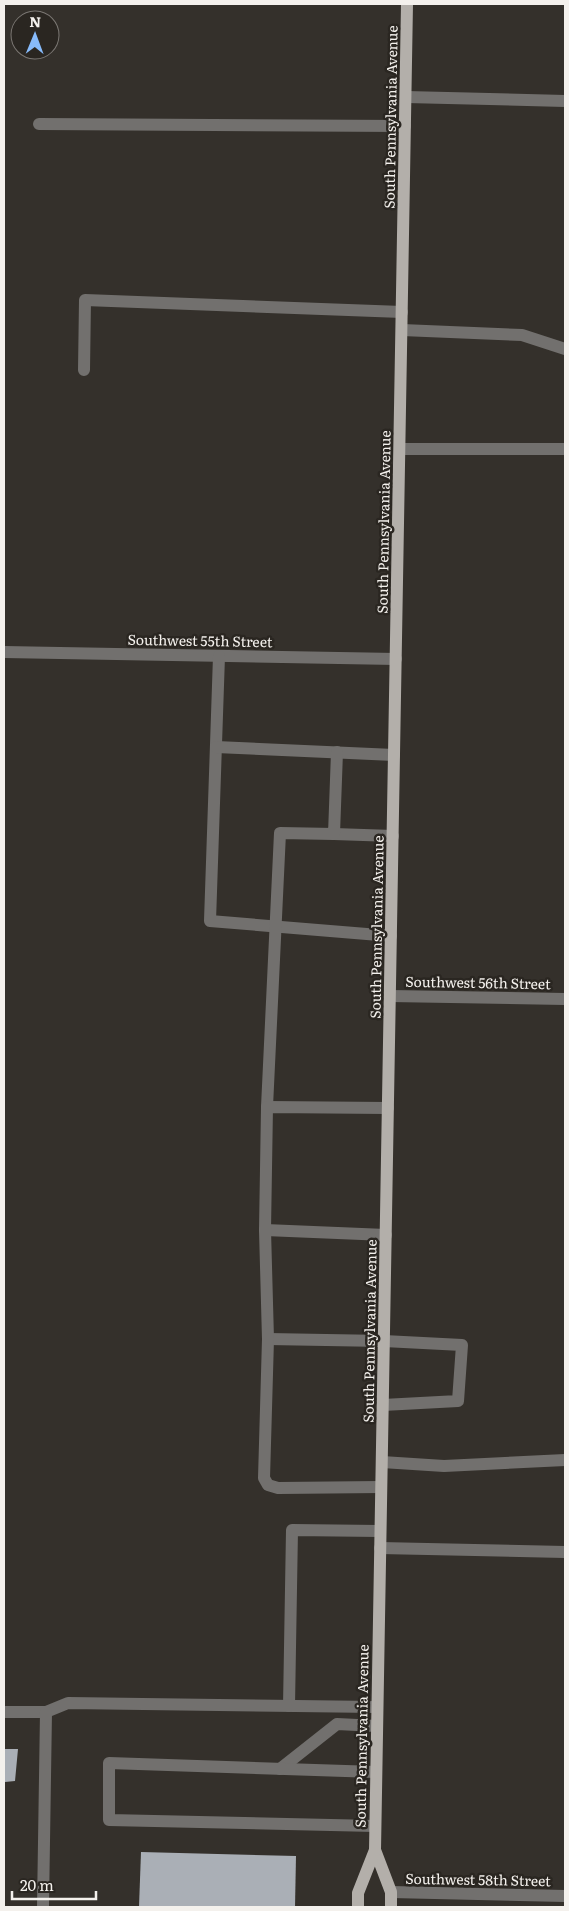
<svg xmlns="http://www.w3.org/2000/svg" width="569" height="1911" viewBox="0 0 569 1911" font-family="Literata,serif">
  <rect width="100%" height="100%" fill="#34302b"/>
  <g fill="#aaafb6">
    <polygon points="4,1749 18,1749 15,1781 5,1782 5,1786"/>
    <polygon points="141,1852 296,1856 295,1907 139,1907"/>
  </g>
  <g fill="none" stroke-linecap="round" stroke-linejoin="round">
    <g stroke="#72706e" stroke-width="12">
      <polyline points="406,97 565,101"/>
      <polyline points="39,124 405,126"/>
      <polyline points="402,330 522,335 565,349"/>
      <polyline points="84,370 85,300 402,312"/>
      <polyline points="400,449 565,449"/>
      <polyline points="4,652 396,659"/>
      <polyline points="219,656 210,921 391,936"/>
      <polyline points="216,747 394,755"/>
      <polyline points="334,834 393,836"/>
      <polyline points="390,996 565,999"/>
      <polyline points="267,1107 280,833 334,834 337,752"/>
      <polyline points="265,1230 386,1235"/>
      <polyline points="268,1339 384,1341 462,1345 458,1401 383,1405"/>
      <polyline points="382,1462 444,1466 565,1460"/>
      <polyline points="381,1487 278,1488 268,1485 264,1478 268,1339 265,1230 267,1107 388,1108"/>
      <polyline points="380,1548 565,1552"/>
      <polyline points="289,1706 292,1530 380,1531"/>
      <polyline points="4,1712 46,1712 68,1703 377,1707"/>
      <polyline points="280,1769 337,1724 377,1726"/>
      <polyline points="375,1826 109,1820 109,1763 376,1772"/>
      <polyline points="391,1892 565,1896"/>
      <polyline points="43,1907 46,1712"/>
    </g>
    <g stroke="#b3afaa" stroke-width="12">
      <polyline points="375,1850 391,1892 391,1907"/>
      <polyline points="358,1907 358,1893 375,1850 407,4"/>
    </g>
  </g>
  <g text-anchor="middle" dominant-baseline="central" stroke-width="5" stroke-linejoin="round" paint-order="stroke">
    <g font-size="14" fill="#f4f1ed" stroke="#2a2621">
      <text transform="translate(390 117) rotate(-89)">South Pennsylvania Avenue</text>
      <text transform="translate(383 522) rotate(-89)">South Pennsylvania Avenue</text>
      <text transform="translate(200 640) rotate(1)">Southwest 55th Street</text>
      <text transform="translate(376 927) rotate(-89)">South Pennsylvania Avenue</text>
      <text transform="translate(478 982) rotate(1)">Southwest 56th Street</text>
      <text transform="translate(369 1331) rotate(-89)">South Pennsylvania Avenue</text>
      <text transform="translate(361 1736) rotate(-89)">South Pennsylvania Avenue</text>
      <text transform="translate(478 1879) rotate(1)">Southwest 58th Street</text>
    </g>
  </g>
  <rect width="569" height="1911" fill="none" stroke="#f4f1ed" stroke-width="10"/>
  <g transform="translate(35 35) rotate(1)"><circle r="24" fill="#2a2621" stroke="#7b7773"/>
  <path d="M0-4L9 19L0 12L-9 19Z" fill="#87bbfb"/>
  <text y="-8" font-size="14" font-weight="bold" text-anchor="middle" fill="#f4f1ed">N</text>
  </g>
  <path d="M12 1891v8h84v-8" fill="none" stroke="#f4f1ed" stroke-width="2.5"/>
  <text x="20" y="1891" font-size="15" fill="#f4f1ed" stroke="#2a2621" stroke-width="4" paint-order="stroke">20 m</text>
</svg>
